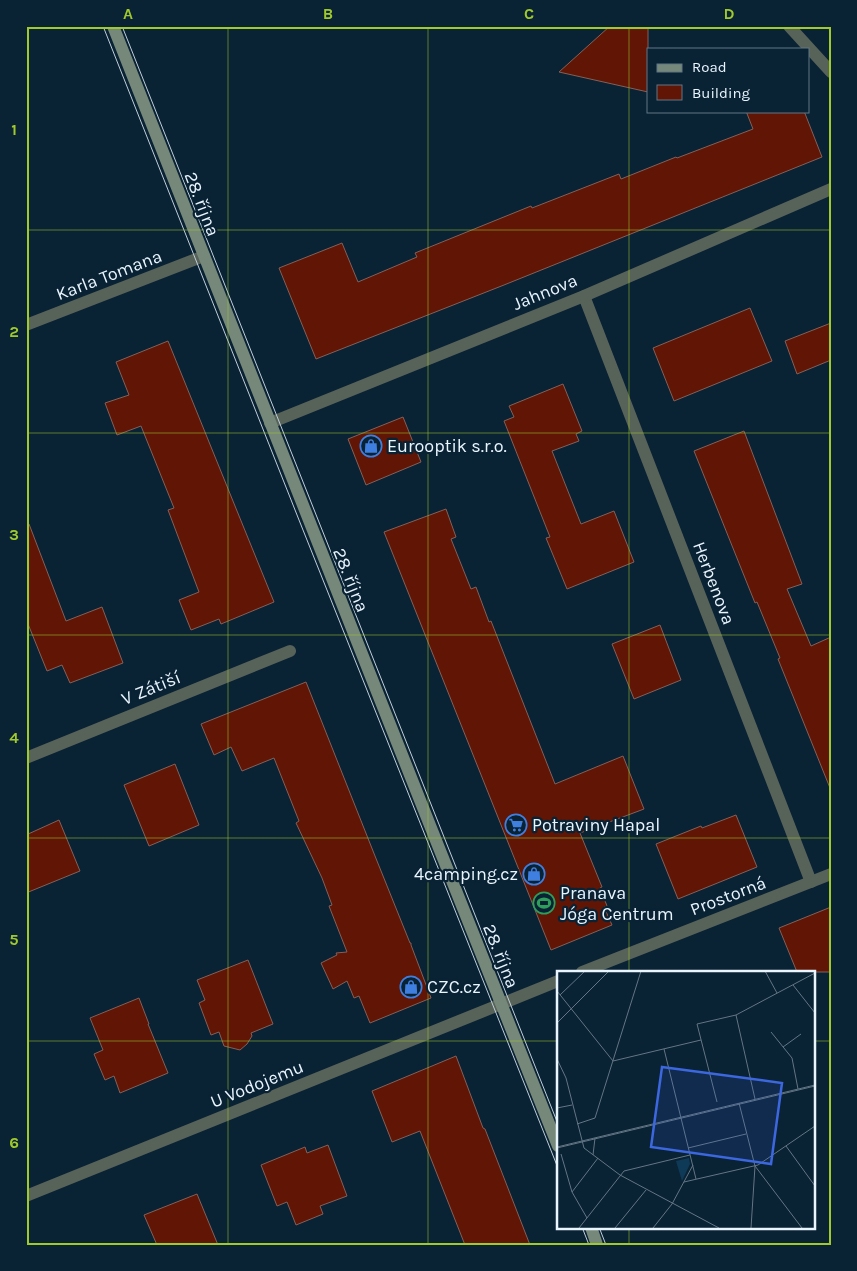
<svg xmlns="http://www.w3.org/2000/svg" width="857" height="1271" viewBox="0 0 857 1271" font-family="Karla,sans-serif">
  <rect width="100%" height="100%" fill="#092234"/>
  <g fill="#601505" stroke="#836159">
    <polygon points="610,26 648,26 648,92 559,72"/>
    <polygon points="746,111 804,111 822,157 504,285 316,359 279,268 342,243 358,282 417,257 415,253 531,206 532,208 619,174 621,179 676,157 677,158 753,129"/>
    <polygon points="750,308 772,361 674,401 653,348"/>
    <polygon points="831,323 831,360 797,374 785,341"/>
    <polygon points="168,341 274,602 221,624 219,619 191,630 179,600 199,592 168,510 174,508 141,426 117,435 105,403 129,395 116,362"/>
    <polygon points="563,384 582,431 576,434 579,441 552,451 581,524 614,511 634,562 567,589 546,538 550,537 504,421 514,417 509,406"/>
    <polygon points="403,417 421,462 366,485 348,439"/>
    <polygon points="744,431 802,584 787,589 811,646 831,637 831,787 830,788 778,659 780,658 757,602 755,603 694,451"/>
    <polygon points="446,509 456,537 451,539 471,589 476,587 489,622 491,621 555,784 623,756 644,809 580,833 602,887 600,888 607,906 604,907 612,925 551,950 384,532"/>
    <polygon points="26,524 29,524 66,621 102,607 123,663 70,683 62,665 47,671 26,619"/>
    <polygon points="660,625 681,680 634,699 612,644"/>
    <polygon points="306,682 375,856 410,943 411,943 411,945 431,998 370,1023 359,996 354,998 347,981 333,989 321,963 337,955 336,953 347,952 329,906 332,905 322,878 296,823 299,821 274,758 242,771 231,747 214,755 201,724"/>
    <polygon points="175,764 199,825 149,846 124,785"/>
    <polygon points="736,815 757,867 678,899 656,844 701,826 702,828"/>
    <polygon points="59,820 80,871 26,893 26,835"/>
    <polygon points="831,907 831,972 797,972 779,928"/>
    <polygon points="248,960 273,1024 251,1033 252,1036 247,1044 240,1050 224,1046 219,1032 211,1035 199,1003 205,1000 197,980"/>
    <polygon points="139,998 149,1024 148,1024 168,1073 120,1093 114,1076 105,1080 94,1054 103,1050 90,1018"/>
    <polygon points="456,1056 483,1128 485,1129 530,1245 465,1245 420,1131 392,1142 372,1091"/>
    <polygon points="328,1145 347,1196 320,1206 323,1214 296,1225 287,1202 277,1206 261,1165 305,1147 307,1153"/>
    <polygon points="197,1194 218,1245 157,1245 144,1215"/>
  </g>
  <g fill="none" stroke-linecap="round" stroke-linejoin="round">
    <g stroke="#576359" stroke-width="12">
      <polyline points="789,26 831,72"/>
      <polyline points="584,296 811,882"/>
      <polyline points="26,325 204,256"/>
      <polyline points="270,423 584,296 831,189"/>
      <polyline points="26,758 290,651"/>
      <polyline points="582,972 831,874"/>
      <polyline points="26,1196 558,981"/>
    </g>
    <g stroke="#76887a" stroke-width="12">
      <polyline points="113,26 437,843 558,1146"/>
      <polyline points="591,1227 597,1245"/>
    </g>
    <g stroke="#c0cfda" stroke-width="1">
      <polyline points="103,26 301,525 558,1168"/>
      <polyline points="122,26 558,1124"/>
      <polyline points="582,1227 589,1245"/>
      <polyline points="599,1227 606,1245"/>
    </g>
  </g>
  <path fill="none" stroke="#a0ca2c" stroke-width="1" stroke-opacity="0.55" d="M228 26V1245M428 26V1245M629 26V972M26 230H831M26 433H831M26 635H831M26 838H831M26 1041H558M813 1041H831M629 1227V1245"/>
  <defs>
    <g id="shop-ring" transform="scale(1.125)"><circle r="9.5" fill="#092234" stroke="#3f7fe0" stroke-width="1.5"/><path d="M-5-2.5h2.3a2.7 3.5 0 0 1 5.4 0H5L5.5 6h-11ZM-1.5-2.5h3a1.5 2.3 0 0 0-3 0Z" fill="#3f7fe0"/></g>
    <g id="supermarket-ring" transform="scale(1.125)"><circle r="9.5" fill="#092234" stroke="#3f7fe0" stroke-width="1.5"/><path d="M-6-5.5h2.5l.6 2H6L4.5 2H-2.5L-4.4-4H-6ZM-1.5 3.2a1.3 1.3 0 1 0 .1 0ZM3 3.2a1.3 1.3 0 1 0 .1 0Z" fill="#3f7fe0"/></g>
    <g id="stadium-ring" transform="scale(1.125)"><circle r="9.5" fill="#092234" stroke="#2e9e5b" stroke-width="1.5"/><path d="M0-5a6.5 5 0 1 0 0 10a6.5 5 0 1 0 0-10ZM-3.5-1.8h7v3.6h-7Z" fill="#2e9e5b"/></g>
  </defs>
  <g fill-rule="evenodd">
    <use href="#shop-ring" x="371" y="446"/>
    <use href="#supermarket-ring" x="516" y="825"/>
    <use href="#shop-ring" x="534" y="874"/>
    <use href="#stadium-ring" x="544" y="903"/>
    <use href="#shop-ring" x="411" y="987"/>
  </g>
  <g text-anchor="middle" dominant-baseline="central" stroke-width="4.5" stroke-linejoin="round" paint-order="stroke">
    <g font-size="18" fill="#e9f5ff" stroke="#092234">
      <text transform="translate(202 204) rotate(69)">28. října</text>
      <text transform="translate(109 275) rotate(-21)">Karla Tomana</text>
      <text transform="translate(545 292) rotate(-22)">Jahnova</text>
      <text transform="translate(351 580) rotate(68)">28. října</text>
      <text transform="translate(714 583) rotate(69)">Herbenova</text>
      <text transform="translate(151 688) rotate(-22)">V Zátiší</text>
      <text transform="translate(728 896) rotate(-21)">Prostorná</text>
      <text transform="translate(501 956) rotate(68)">28. října</text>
      <text transform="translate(257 1084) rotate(-22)">U Vodojemu</text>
    </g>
    <g font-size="18" fill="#e9f5ff" stroke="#092234" text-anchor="start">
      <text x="387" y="446">Eurooptik s.r.o.</text>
      <text x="532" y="825">Potraviny Hapal</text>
      <text x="518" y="874" text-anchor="end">4camping.cz</text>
      <text x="560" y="893">Pranava<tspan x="560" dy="21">Jóga Centrum</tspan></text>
      <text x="427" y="987">CZC.cz</text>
    </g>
  </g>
  <g transform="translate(557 971)">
    <rect width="258" height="258" fill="#092234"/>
    <path d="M132 187 133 193 125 210 119 190Z" fill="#0f3a57"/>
    <path fill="none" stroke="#637685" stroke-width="1" d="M208 0 220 22M236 14 258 42M0 20 56 90 144 69M3 24 28 0M179 44 198 128M0 52 52 0M214 61 235 87 241 118M226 76 244 63M107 78 139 208M0 88 9 107 27 177 63 204 162 257M160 131 140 53 179 44 258 2M182 132 198 195 194 257M0 137 15 134M20 153 38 147 84 0M229 175 258 215M0 176 258 114M0 177 258 115M131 177 189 163M4 183 15 221 30 247M36 184 38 167M198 195 245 257M127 211 201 194 258 155M15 221 41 187M22 257 67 200 133 184M58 257 89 219M96 257 115 233 136 194"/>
    <path fill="#3c67de" fill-opacity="0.15" stroke="#3c67de" stroke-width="2.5" d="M105 96 225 112 214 193 94 176Z"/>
    <rect width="258" height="258" fill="none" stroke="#e9f5ff" stroke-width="2.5"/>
  </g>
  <rect width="857" height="1271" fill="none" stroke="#092234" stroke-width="55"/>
  <rect x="647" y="48" width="162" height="65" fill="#092234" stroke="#637685"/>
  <rect x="657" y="64" width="25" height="8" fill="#76887a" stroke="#637685"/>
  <text x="692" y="72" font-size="15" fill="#e9f5ff">Road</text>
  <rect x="657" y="85" width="25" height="15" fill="#601505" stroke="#637685"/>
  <text x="692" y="98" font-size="15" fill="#e9f5ff">Building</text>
  <rect x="28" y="28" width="802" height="1216" fill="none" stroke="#a0ca2c" stroke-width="2"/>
  <g font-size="16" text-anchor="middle" font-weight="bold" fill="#a0ca2c">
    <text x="128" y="19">A</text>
    <text x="328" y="19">B</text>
    <text x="529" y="19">C</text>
    <text x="729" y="19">D</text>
    <text x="14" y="135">1</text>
    <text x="14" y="337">2</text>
    <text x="14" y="540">3</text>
    <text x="14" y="743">4</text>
    <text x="14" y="945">5</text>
    <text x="14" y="1148">6</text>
  </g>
</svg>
